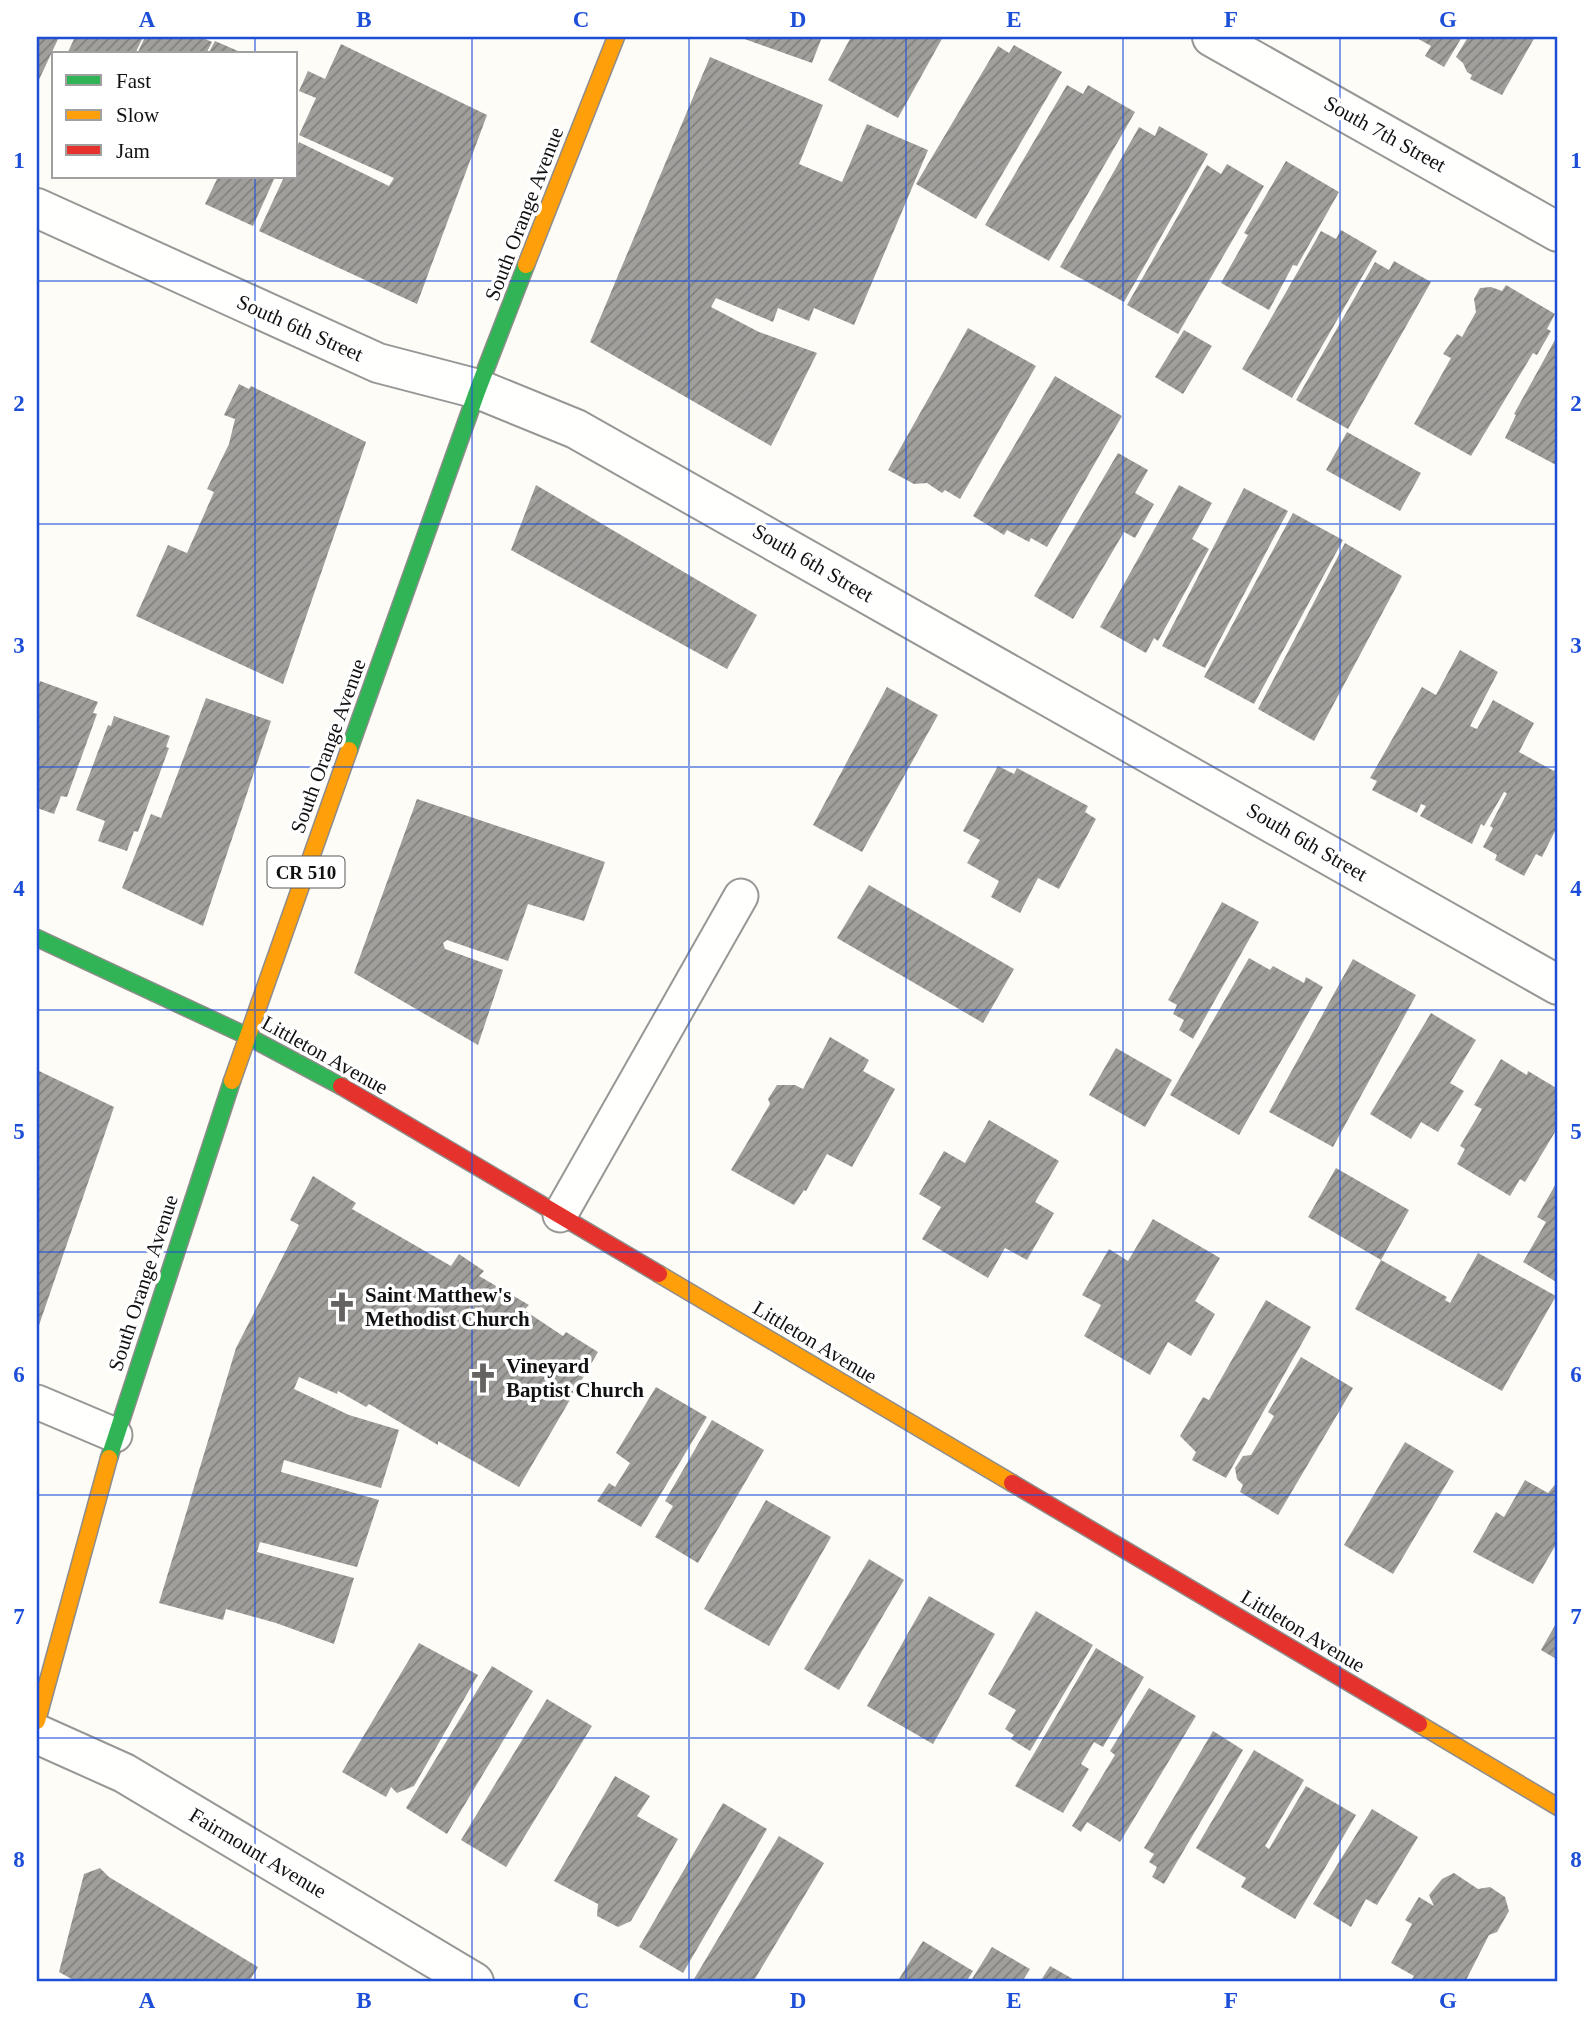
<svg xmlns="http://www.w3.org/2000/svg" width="1595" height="2019" viewBox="0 0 1595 2019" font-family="'Times New Roman',serif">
  <defs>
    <pattern id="building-hatch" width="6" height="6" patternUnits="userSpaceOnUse" patternTransform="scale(1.75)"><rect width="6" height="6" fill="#a19f9c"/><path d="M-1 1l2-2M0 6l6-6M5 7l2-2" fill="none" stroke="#82807e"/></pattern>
  </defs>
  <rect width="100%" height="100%" fill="#fdfcf7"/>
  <g fill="url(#building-hatch)">
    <polygon points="37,37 59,37 37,84"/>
    <polygon points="75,37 143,37 135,54 67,54"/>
    <polygon points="145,37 201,37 212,42 206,54 137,54"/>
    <polygon points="739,37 822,37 812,63"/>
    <polygon points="851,37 943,37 898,118 828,80"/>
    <polygon points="1415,37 1462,37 1444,67 1425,56 1431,46"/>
    <polygon points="1468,37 1535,37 1502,95 1470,79 1472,75 1467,72 1463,63 1456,57"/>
    <polygon points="215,41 245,54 208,54"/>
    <polygon points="341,44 487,115 417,304 259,231 284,177 296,177 296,150 299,142 389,186 394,178 299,135 316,98 299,91 308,71 325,79"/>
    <polygon points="1014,45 1062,72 976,219 916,184 998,46 1009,53"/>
    <polygon points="710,57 823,105 799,164 842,182 867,124 928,150 854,325 814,308 809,321 778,308 773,322 716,298 711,307 759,332 817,353 771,446 590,342"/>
    <polygon points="1067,85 1083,94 1088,85 1135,112 1049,261 985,225"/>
    <polygon points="1159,126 1208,154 1124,302 1060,267 1139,127 1155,136"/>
    <polygon points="1286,161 1339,192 1297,266 1293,265 1269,310 1221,283 1248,235 1244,233"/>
    <polygon points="1227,164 1264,186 1178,334 1127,305 1207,165 1221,174"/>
    <polygon points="218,177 275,177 253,226 205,204"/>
    <polygon points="1341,230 1377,251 1292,398 1242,369 1321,231 1336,239"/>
    <polygon points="1394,261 1431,282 1348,429 1296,400 1375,262 1389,270"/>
    <polygon points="1506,285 1555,314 1547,329 1551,331 1537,355 1533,353 1471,456 1414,424 1451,358 1443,354 1457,334 1462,337 1476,312 1474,299 1480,288 1491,287 1502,291"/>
    <polygon points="968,328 1036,366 960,499 945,490 942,493 927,483 914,484 888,470"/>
    <polygon points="1184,330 1212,346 1183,394 1155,377"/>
    <polygon points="1556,338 1558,340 1558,466 1505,438 1516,415 1514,414"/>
    <polygon points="1055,376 1122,416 1047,547 1031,538 1029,542 1007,530 1004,535 973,516"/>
    <polygon points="239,384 249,389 251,386 366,442 283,684 136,616 168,545 187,553 214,492 207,489 229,444 235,419 224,415"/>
    <polygon points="1347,432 1421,473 1400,511 1326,470"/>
    <polygon points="1118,453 1148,470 1135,493 1154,504 1135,538 1124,532 1073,619 1034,596"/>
    <polygon points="536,485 757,615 727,669 511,550"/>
    <polygon points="1179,485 1212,503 1192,539 1209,549 1158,641 1154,638 1146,653 1100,627"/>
    <polygon points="1244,488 1288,511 1205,668 1162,646"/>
    <polygon points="1293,513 1343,540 1254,704 1204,677"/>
    <polygon points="1345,543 1402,576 1314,741 1258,709"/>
    <polygon points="1460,650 1498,672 1470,726 1477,729 1493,700 1534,723 1519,752 1554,771 1558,763 1558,825 1542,857 1536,854 1524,876 1495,860 1497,855 1483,847 1493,828 1490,826 1507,793 1504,792 1484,826 1481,824 1472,844 1420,816 1426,806 1421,804 1417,813 1372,790 1377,781 1370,778 1422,687 1436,695"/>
    <polygon points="40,681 98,702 93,713 97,714 67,797 61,796 54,814 37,808 37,691"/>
    <polygon points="887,687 938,715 862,852 813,825"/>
    <polygon points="206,698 271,721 203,926 122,888 151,814 161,818"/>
    <polygon points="114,716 170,736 166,747 169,748 138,832 134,831 127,851 98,841 105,821 76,810 108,725 111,726"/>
    <polygon points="998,766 1014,774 1017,768 1088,806 1085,812 1096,819 1059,889 1038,878 1020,913 991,897 999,881 967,863 980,840 963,831"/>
    <polygon points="417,799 605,862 584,921 528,904 508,961 447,940 443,943 445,949 503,970 478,1045 354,973"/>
    <polygon points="869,885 1014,969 983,1023 837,938"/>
    <polygon points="1222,902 1259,922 1193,1039 1179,1030 1184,1020 1173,1014 1177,1005 1168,1000"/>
    <polygon points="1249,958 1270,970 1273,966 1304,983 1306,977 1323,987 1239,1135 1170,1095"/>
    <polygon points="1353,959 1416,995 1333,1147 1269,1112"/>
    <polygon points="1431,1013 1476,1040 1450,1083 1464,1091 1438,1132 1421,1122 1411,1139 1370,1114"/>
    <polygon points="830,1037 869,1060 863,1071 895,1089 852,1167 827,1154 806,1191 804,1190 794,1205 731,1170 770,1104 768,1099 777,1085 795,1085 803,1089"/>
    <polygon points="1116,1048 1172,1080 1145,1127 1089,1095"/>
    <polygon points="1501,1059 1527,1075 1528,1071 1558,1089 1558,1127 1525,1182 1520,1179 1510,1196 1457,1164 1465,1149 1460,1146 1482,1109 1474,1105"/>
    <polygon points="37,1070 114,1107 37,1331"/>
    <polygon points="989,1120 1059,1161 1035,1202 1054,1213 1027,1260 1005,1248 988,1278 922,1239 941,1207 919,1194 944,1151 965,1163"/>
    <polygon points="1336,1168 1409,1210 1381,1260 1447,1297 1445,1300 1450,1303 1478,1253 1556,1296 1502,1391 1355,1309 1381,1260 1308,1217"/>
    <polygon points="313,1176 356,1203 352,1209 451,1266 459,1254 484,1271 479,1276 529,1305 524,1310 563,1336 566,1332 598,1352 519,1487 438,1441 438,1445 369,1404 366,1407 338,1391 337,1394 299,1377 294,1389 349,1415 399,1430 381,1488 284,1460 281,1472 379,1500 357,1567 260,1542 257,1552 354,1578 334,1644 276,1623 226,1609 223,1620 159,1603 236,1348 299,1225 290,1220"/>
    <polygon points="1558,1180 1558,1283 1523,1262 1546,1222 1537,1217"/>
    <polygon points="1153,1219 1220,1258 1195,1301 1215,1314 1191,1356 1168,1342 1150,1375 1084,1336 1101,1305 1082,1295 1109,1249 1128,1261"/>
    <polygon points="1266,1300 1311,1327 1226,1478 1192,1460 1196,1452 1180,1436 1203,1397 1209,1400"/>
    <polygon points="1301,1357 1353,1388 1278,1515 1240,1492 1243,1485 1237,1479 1235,1468 1243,1456 1251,1455 1274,1416 1268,1412"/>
    <polygon points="656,1387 707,1417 641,1527 597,1501 609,1483 615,1487 630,1463 616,1453"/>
    <polygon points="712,1420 764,1450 698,1563 655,1537 673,1506 665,1501"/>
    <polygon points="1405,1442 1454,1471 1393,1574 1344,1545"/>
    <polygon points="1525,1480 1548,1493 1558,1481 1558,1541 1533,1584 1473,1552 1496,1512 1504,1517"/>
    <polygon points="766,1500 831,1537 769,1646 704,1609"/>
    <polygon points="869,1559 904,1580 839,1690 804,1669"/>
    <polygon points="929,1596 995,1634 933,1744 867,1706"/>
    <polygon points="1036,1611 1093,1645 1030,1751 1011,1739 1014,1735 1005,1729 1016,1710 988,1694"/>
    <polygon points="1558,1620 1558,1660 1541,1650"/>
    <polygon points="419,1643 478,1675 414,1786 397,1793 391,1787 386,1797 342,1772"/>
    <polygon points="1096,1648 1144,1677 1103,1747 1094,1742 1081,1764 1089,1769 1063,1813 1015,1786"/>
    <polygon points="492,1666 533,1691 447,1834 406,1808"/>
    <polygon points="1149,1688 1196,1716 1120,1842 1087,1822 1081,1832 1072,1826 1115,1755 1110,1751"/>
    <polygon points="547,1699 592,1726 506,1867 461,1840"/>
    <polygon points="1213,1731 1243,1750 1164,1884 1152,1877 1157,1867 1149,1862 1154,1854 1144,1848"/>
    <polygon points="1254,1750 1304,1780 1265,1846 1269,1849 1306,1786 1356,1815 1295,1919 1241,1887 1246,1878 1196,1848"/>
    <polygon points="615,1776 650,1796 637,1816 678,1839 631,1921 618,1927 597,1916 598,1904 554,1881"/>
    <polygon points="723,1803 767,1829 683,1973 639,1947"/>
    <polygon points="1372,1809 1418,1837 1377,1905 1366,1899 1351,1927 1313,1904"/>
    <polygon points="779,1836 824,1863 753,1982 700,1982 694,1979"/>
    <polygon points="100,1868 109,1877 258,1967 249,1982 77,1982 59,1972 84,1874"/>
    <polygon points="1454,1873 1478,1889 1490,1887 1505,1897 1509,1911 1497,1932 1489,1935 1465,1982 1410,1982 1414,1976 1391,1963 1412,1924 1405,1920 1419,1897 1434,1906 1429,1895 1442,1879"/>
    <polygon points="923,1941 973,1971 966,1982 897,1982"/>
    <polygon points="992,1947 1030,1969 1022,1982 970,1982"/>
    <polygon points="1050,1966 1078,1982 1040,1982"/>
  </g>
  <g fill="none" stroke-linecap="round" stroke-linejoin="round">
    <g stroke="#979795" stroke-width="37">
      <g id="lane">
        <polyline points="560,1215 741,896"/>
        <polyline points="37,1402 115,1435"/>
      </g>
    </g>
    <g stroke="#979795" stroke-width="42">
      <g id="street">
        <polyline points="1212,37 1558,232"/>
        <polyline points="37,208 378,363 478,389 576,429 1558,985"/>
        <polyline points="37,1734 124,1773 474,1982"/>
      </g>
    </g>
    <g stroke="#8e8d8b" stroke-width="19">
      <g id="fast">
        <polyline points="349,750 478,389 526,265"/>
        <polyline points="37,938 247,1036 341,1086"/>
        <polyline points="109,1458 232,1081"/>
      </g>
    </g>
    <g stroke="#8e8d8b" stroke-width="19">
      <g id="slow">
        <polyline points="526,265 616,37"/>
        <polyline points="232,1081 349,750"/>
        <polyline points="659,1274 1012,1483"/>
        <polyline points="37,1721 109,1458"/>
        <polyline points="1419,1724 1558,1807"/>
      </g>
    </g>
    <g stroke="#8e8d8b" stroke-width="19">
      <g id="jam">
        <polyline points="341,1086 659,1274"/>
        <polyline points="1012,1483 1419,1724"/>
      </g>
    </g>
    <use href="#lane" stroke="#fffffe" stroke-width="33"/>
    <use href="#street" stroke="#fffffe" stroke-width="38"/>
    <use href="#fast" stroke="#30b455" stroke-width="16"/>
    <use href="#slow" stroke="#ff9f0a" stroke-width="16"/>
    <use href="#jam" stroke="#e5322d" stroke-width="16"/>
  </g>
  <path fill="none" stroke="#1d4ed8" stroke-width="2" stroke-opacity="0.55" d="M255 37V54M472 37V1982M689 37V1982M906 37V1982M1123 37V1982M1340 37V1982M255 177V1982M37 281H1558M37 524H1558M37 767H1558M37 1010H1558M37 1252H1558M37 1495H1558M37 1738H1558"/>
  <defs>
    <g id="church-bare" transform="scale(2.415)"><path d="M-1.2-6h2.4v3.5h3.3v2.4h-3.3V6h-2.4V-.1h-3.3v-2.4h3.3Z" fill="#646362" stroke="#fff" stroke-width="2.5" paint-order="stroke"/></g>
  </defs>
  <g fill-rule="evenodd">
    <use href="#church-bare" x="342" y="1307"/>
    <use href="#church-bare" x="483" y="1378"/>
  </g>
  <g text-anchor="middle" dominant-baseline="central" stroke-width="7" stroke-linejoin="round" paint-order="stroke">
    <rect fill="#fff" stroke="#585858" stroke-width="2" x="267.5" y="856.5" width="77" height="31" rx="5"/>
    <g font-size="19" font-weight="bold" fill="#111">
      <text x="306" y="872">CR 510</text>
    </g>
    <g font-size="21" fill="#111" stroke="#fff">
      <text transform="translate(1385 134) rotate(29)">South 7th Street</text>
      <text transform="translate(524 214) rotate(-69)">South Orange Avenue</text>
      <text transform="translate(300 328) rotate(24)">South 6th Street</text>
      <text transform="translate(813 563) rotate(30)">South 6th Street</text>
      <text transform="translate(328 746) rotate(-70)">South Orange Avenue</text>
      <text transform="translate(1307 842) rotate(30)">South 6th Street</text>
      <text transform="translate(325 1055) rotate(29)">Littleton Avenue</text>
      <text transform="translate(143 1283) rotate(-72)">South Orange Avenue</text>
      <text transform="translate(815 1342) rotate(31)">Littleton Avenue</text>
      <text transform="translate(1303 1631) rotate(31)">Littleton Avenue</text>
      <text transform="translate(258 1853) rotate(31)">Fairmount Avenue</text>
    </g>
    <g font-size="21" font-weight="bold" fill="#111" stroke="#fff" text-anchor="start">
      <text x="365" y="1295">Saint Matthew's<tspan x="365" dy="24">Methodist Church</tspan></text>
      <text x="506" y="1366">Vineyard<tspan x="506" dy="24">Baptist Church</tspan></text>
    </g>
  </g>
  <rect width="1595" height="2019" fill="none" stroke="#ffffff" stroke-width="77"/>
  <rect x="52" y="52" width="245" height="126" fill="#ffffff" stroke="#a0a0a0" stroke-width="2"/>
  <rect x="66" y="75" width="35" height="10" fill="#30b455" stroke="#a0a0a0" stroke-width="2"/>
  <text x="116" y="88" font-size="21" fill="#111111">Fast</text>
  <rect x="66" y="110" width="35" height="10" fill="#ff9f0a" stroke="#a0a0a0" stroke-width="2"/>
  <text x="116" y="122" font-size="21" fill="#111111">Slow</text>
  <rect x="66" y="145" width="35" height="10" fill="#e5322d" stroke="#a0a0a0" stroke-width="2"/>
  <text x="116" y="158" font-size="21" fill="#111111">Jam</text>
  <rect x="38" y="38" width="1518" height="1942" fill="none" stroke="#1d4ed8" stroke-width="2.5"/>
  <g font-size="23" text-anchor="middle" font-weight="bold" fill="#1d4ed8">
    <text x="147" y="27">A</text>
    <text x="364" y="27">B</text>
    <text x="581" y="27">C</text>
    <text x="798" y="27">D</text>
    <text x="1014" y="27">E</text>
    <text x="1231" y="27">F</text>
    <text x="1448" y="27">G</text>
    <text x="19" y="168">1</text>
    <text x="1576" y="168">1</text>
    <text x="19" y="411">2</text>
    <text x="1576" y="411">2</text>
    <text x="19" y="653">3</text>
    <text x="1576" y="653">3</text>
    <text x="19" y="896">4</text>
    <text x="1576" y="896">4</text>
    <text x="19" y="1139">5</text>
    <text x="1576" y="1139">5</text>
    <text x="19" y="1382">6</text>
    <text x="1576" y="1382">6</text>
    <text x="19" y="1624">7</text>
    <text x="1576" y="1624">7</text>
    <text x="19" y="1867">8</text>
    <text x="1576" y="1867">8</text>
    <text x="147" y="2008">A</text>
    <text x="364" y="2008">B</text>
    <text x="581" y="2008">C</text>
    <text x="798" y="2008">D</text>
    <text x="1014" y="2008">E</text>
    <text x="1231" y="2008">F</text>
    <text x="1448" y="2008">G</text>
  </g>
</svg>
